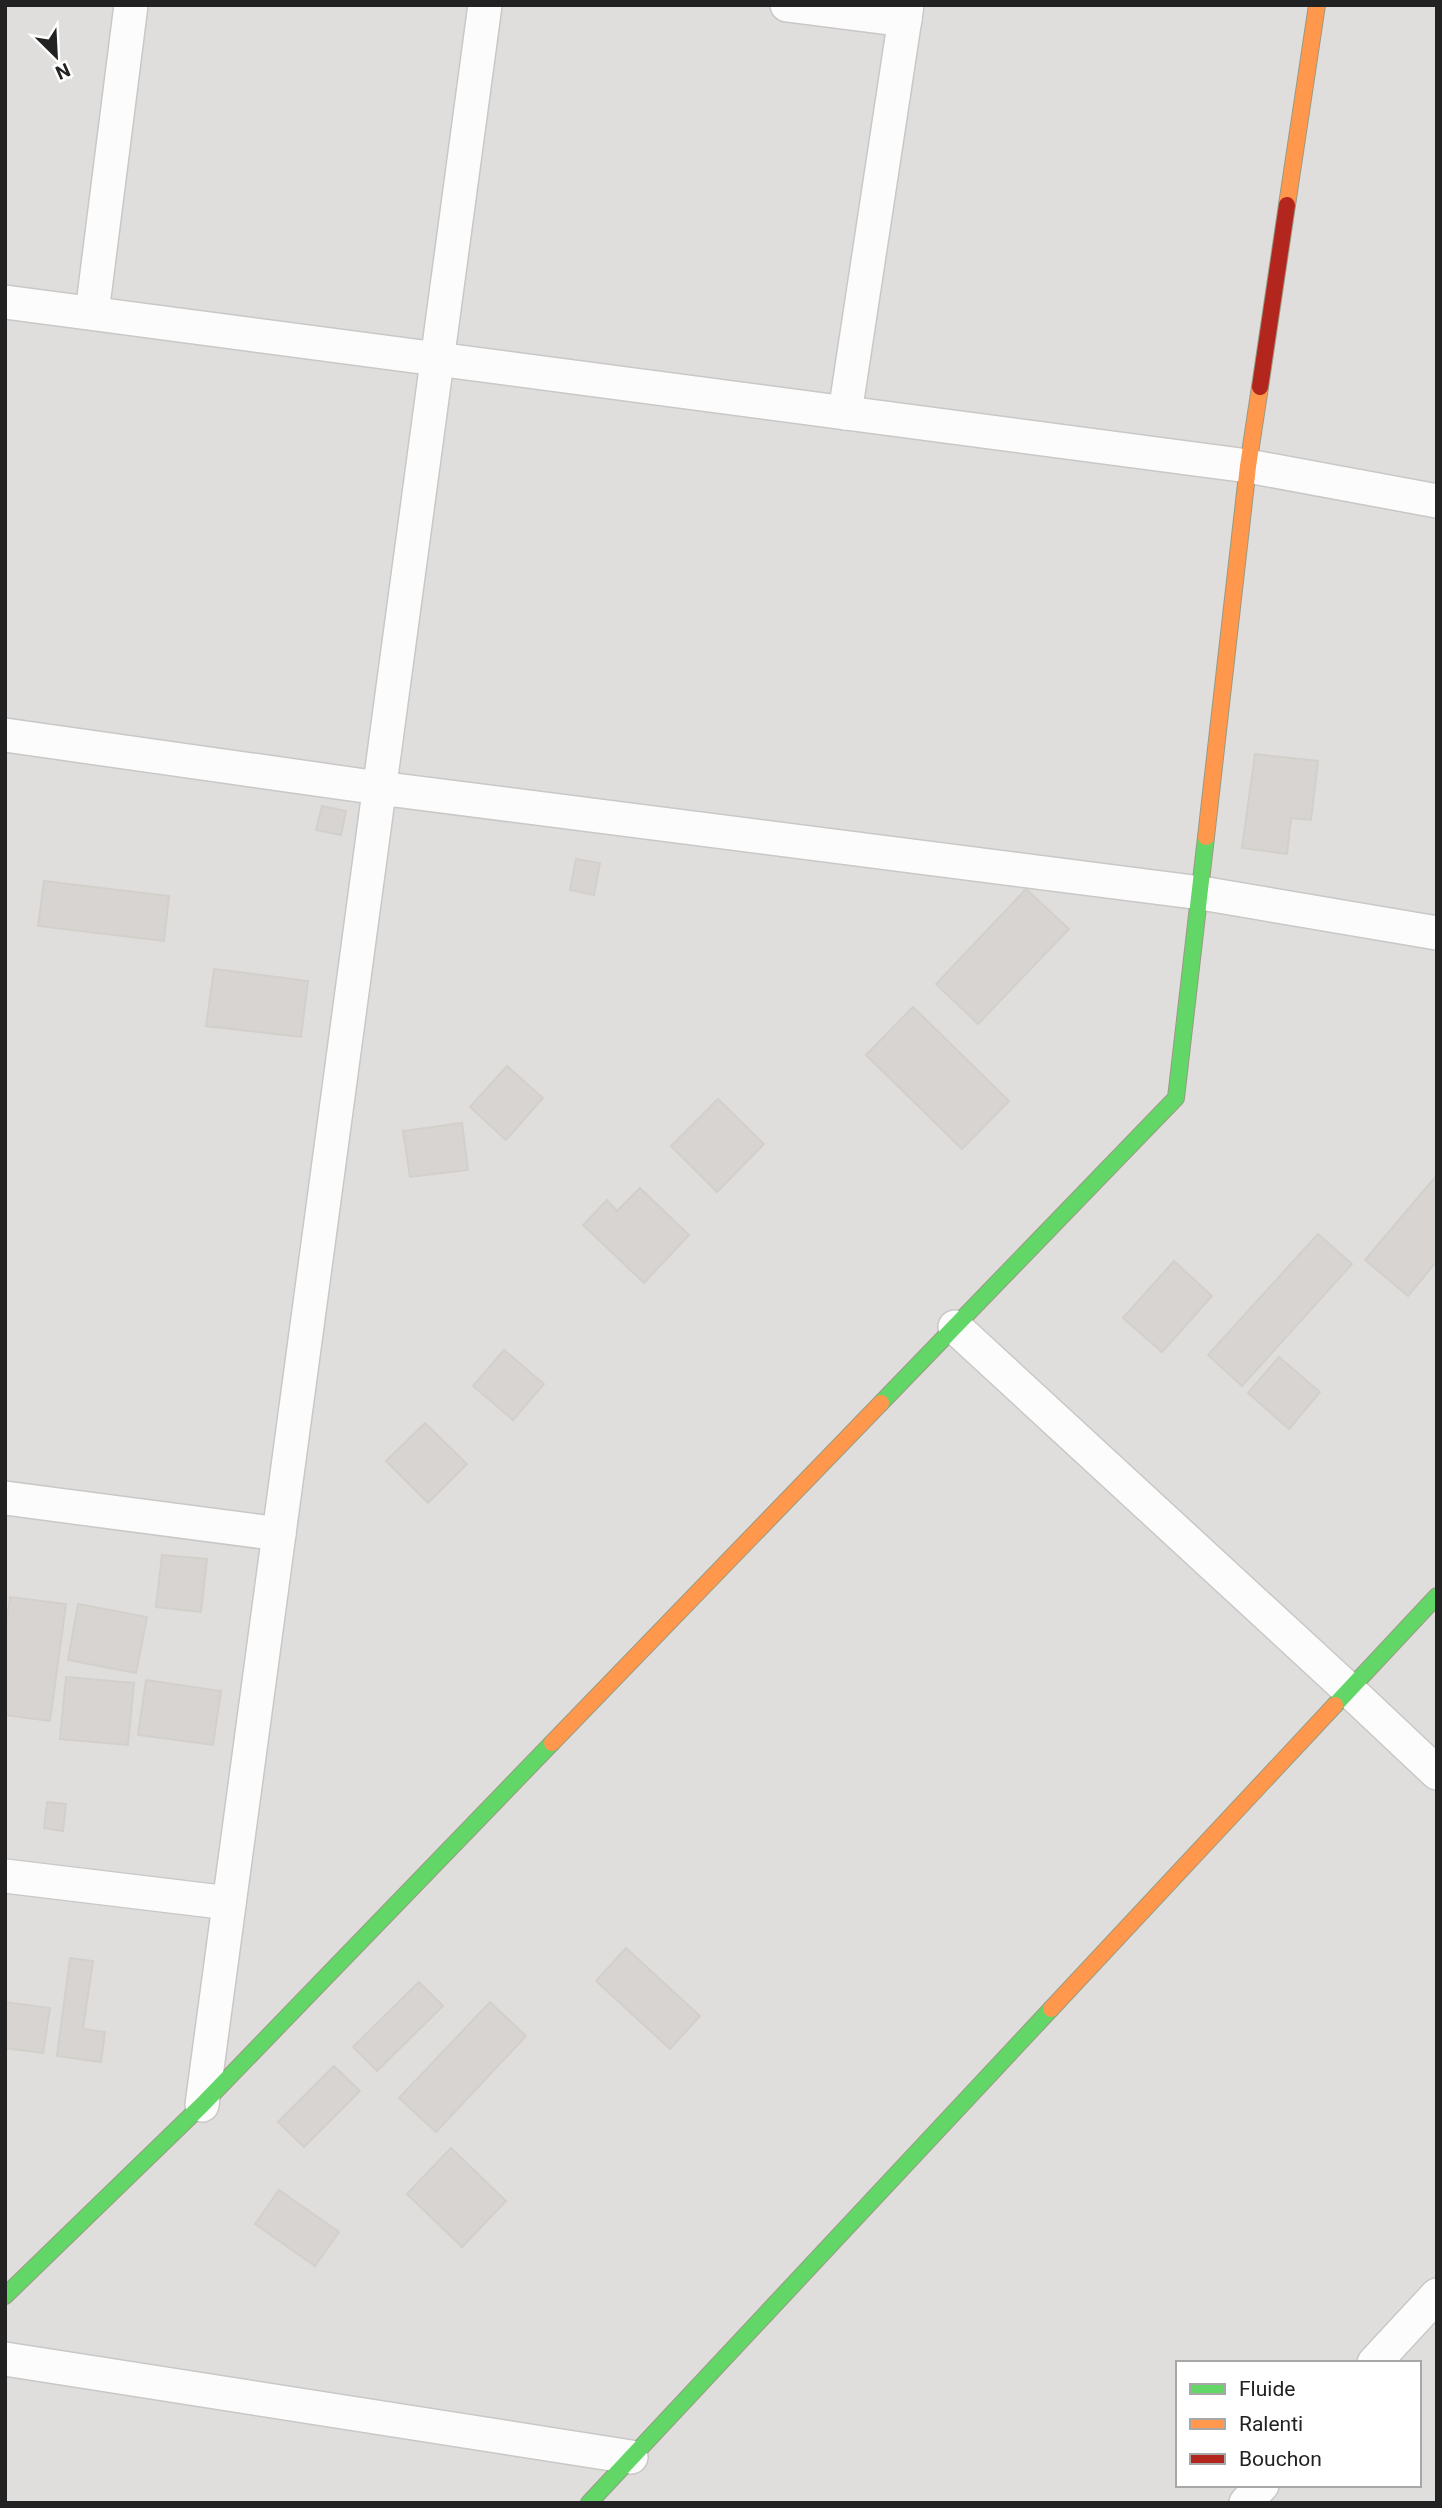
<svg xmlns="http://www.w3.org/2000/svg" width="1442" height="2508" viewBox="0 0 1442 2508" font-family="Roboto,sans-serif">
  <rect width="100%" height="100%" fill="#f0eeeb"/>
  <path fill="#dfdedc" fill-rule="evenodd" d="M5 5H1437V2503H5ZM1178 2363H1419V2485H1178Z"/>
  <g fill="#d7d4d2" stroke="#d3d0cc" stroke-width="2">
    <polygon points="1255,754 1318,761 1311,820 1291,818 1287,854 1242,848"/>
    <polygon points="322,806 346,811 341,835 316,830"/>
    <polygon points="576,859 600,863 594,895 570,890"/>
    <polygon points="44,881 169,896 164,941 38,926"/>
    <polygon points="1026,889 1069,929 978,1024 936,984"/>
    <polygon points="214,969 308,981 301,1037 206,1026"/>
    <polygon points="913,1007 1009,1101 962,1149 866,1055"/>
    <polygon points="507,1066 543,1098 506,1140 470,1107"/>
    <polygon points="718,1099 764,1144 717,1192 671,1146"/>
    <polygon points="462,1123 468,1170 410,1177 403,1131"/>
    <polygon points="1437,1175 1437,1261 1408,1296 1365,1260"/>
    <polygon points="640,1188 689,1235 644,1283 583,1225 607,1200 617,1211"/>
    <polygon points="1318,1234 1352,1264 1242,1386 1208,1355"/>
    <polygon points="1174,1261 1212,1296 1162,1352 1123,1318"/>
    <polygon points="504,1350 544,1384 513,1420 473,1386"/>
    <polygon points="1279,1357 1320,1392 1289,1429 1248,1393"/>
    <polygon points="425,1423 467,1464 428,1503 386,1461"/>
    <polygon points="162,1555 207,1559 201,1612 156,1607"/>
    <polygon points="10,1597 66,1604 50,1721 5,1715 5,1633"/>
    <polygon points="78,1604 147,1617 136,1673 68,1660"/>
    <polygon points="66,1677 134,1683 128,1745 60,1739"/>
    <polygon points="146,1680 221,1691 213,1745 138,1735"/>
    <polygon points="47,1802 66,1804 63,1831 44,1828"/>
    <polygon points="626,1948 700,2016 670,2049 596,1981"/>
    <polygon points="70,1958 93,1961 83,2029 105,2032 101,2062 57,2056"/>
    <polygon points="419,1982 443,2006 377,2071 353,2047"/>
    <polygon points="5,2002 50,2008 43,2053 5,2048"/>
    <polygon points="490,2002 526,2036 436,2132 399,2098"/>
    <polygon points="334,2066 360,2091 304,2147 278,2122"/>
    <polygon points="451,2148 506,2201 462,2247 407,2194"/>
    <polygon points="279,2190 339,2232 315,2266 255,2224"/>
  </g>
  <g fill="none" stroke-linecap="round" stroke-linejoin="round">
    <g stroke="#c9c8c7" stroke-width="36">
      <g id="street">
        <polyline points="787,5 905,20"/>
        <polyline points="5,302 1248,466 1437,501"/>
        <polyline points="92,313 131,5"/>
        <polyline points="845,413 907,5"/>
        <polyline points="5,735 379,788 1201,893 1437,933"/>
        <polyline points="955,1327 1350,1691 1437,1773"/>
        <polyline points="5,1498 279,1534"/>
        <polyline points="5,1876 229,1903"/>
        <polyline points="202,2105 485,5"/>
        <polyline points="5,2359 631,2457"/>
        <polyline points="1374,2363 1437,2295"/>
        <polyline points="1246,2503 1262,2485"/>
      </g>
    </g>
    <g stroke="#999a82" stroke-width="18">
      <g id="fast">
        <polyline points="881,1403 1176,1098 1206,837"/>
        <polyline points="1335,1705 1437,1596"/>
        <polyline points="5,2296 202,2105 552,1743"/>
        <polyline points="589,2503 1051,2009"/>
      </g>
    </g>
    <g stroke="#999a82" stroke-width="18">
      <g id="slow">
        <polyline points="1287,205 1317,5"/>
        <polyline points="1206,837 1248,466 1260,387"/>
        <polyline points="552,1743 881,1403"/>
        <polyline points="1051,2009 1335,1705"/>
      </g>
    </g>
    <g stroke="#999a82" stroke-width="18">
      <polyline id="jam" points="1260,387 1287,205"/>
    </g>
    <use href="#street" stroke="#fdfcfc" stroke-width="33"/>
    <use href="#fast" stroke="#63d668" stroke-width="16"/>
    <use href="#slow" stroke="#ff974d" stroke-width="16"/>
    <use href="#jam" stroke="#b3261e" stroke-width="16"/>
  </g>
  <rect width="1442" height="2508" fill="none" stroke="#222222" stroke-width="14"/>
  <rect x="1176" y="2361" width="245" height="126" fill="#ffffff" stroke="#a7a7a7" stroke-width="2"/>
  <rect x="1190" y="2384" width="35" height="10" fill="#63d668" stroke="#a7a7a7" stroke-width="2"/>
  <text x="1239" y="2396" font-size="21" fill="#222222">Fluide</text>
  <rect x="1190" y="2419" width="35" height="10" fill="#ff974d" stroke="#a7a7a7" stroke-width="2"/>
  <text x="1239" y="2431" font-size="21" fill="#222222">Ralenti</text>
  <rect x="1190" y="2454" width="35" height="10" fill="#b3261e" stroke="#a7a7a7" stroke-width="2"/>
  <text x="1239" y="2466" font-size="21" fill="#222222">Bouchon</text>
  <g transform="translate(56 56) rotate(156)" stroke="#ffffff" stroke-width="5" paint-order="stroke">
  <path d="M0-5L12 26L0 18L-12 26Z" fill="#222222"/>
  <text y="-10" font-size="19" font-weight="bold" text-anchor="middle" fill="#222222">N</text>
  </g>
</svg>
